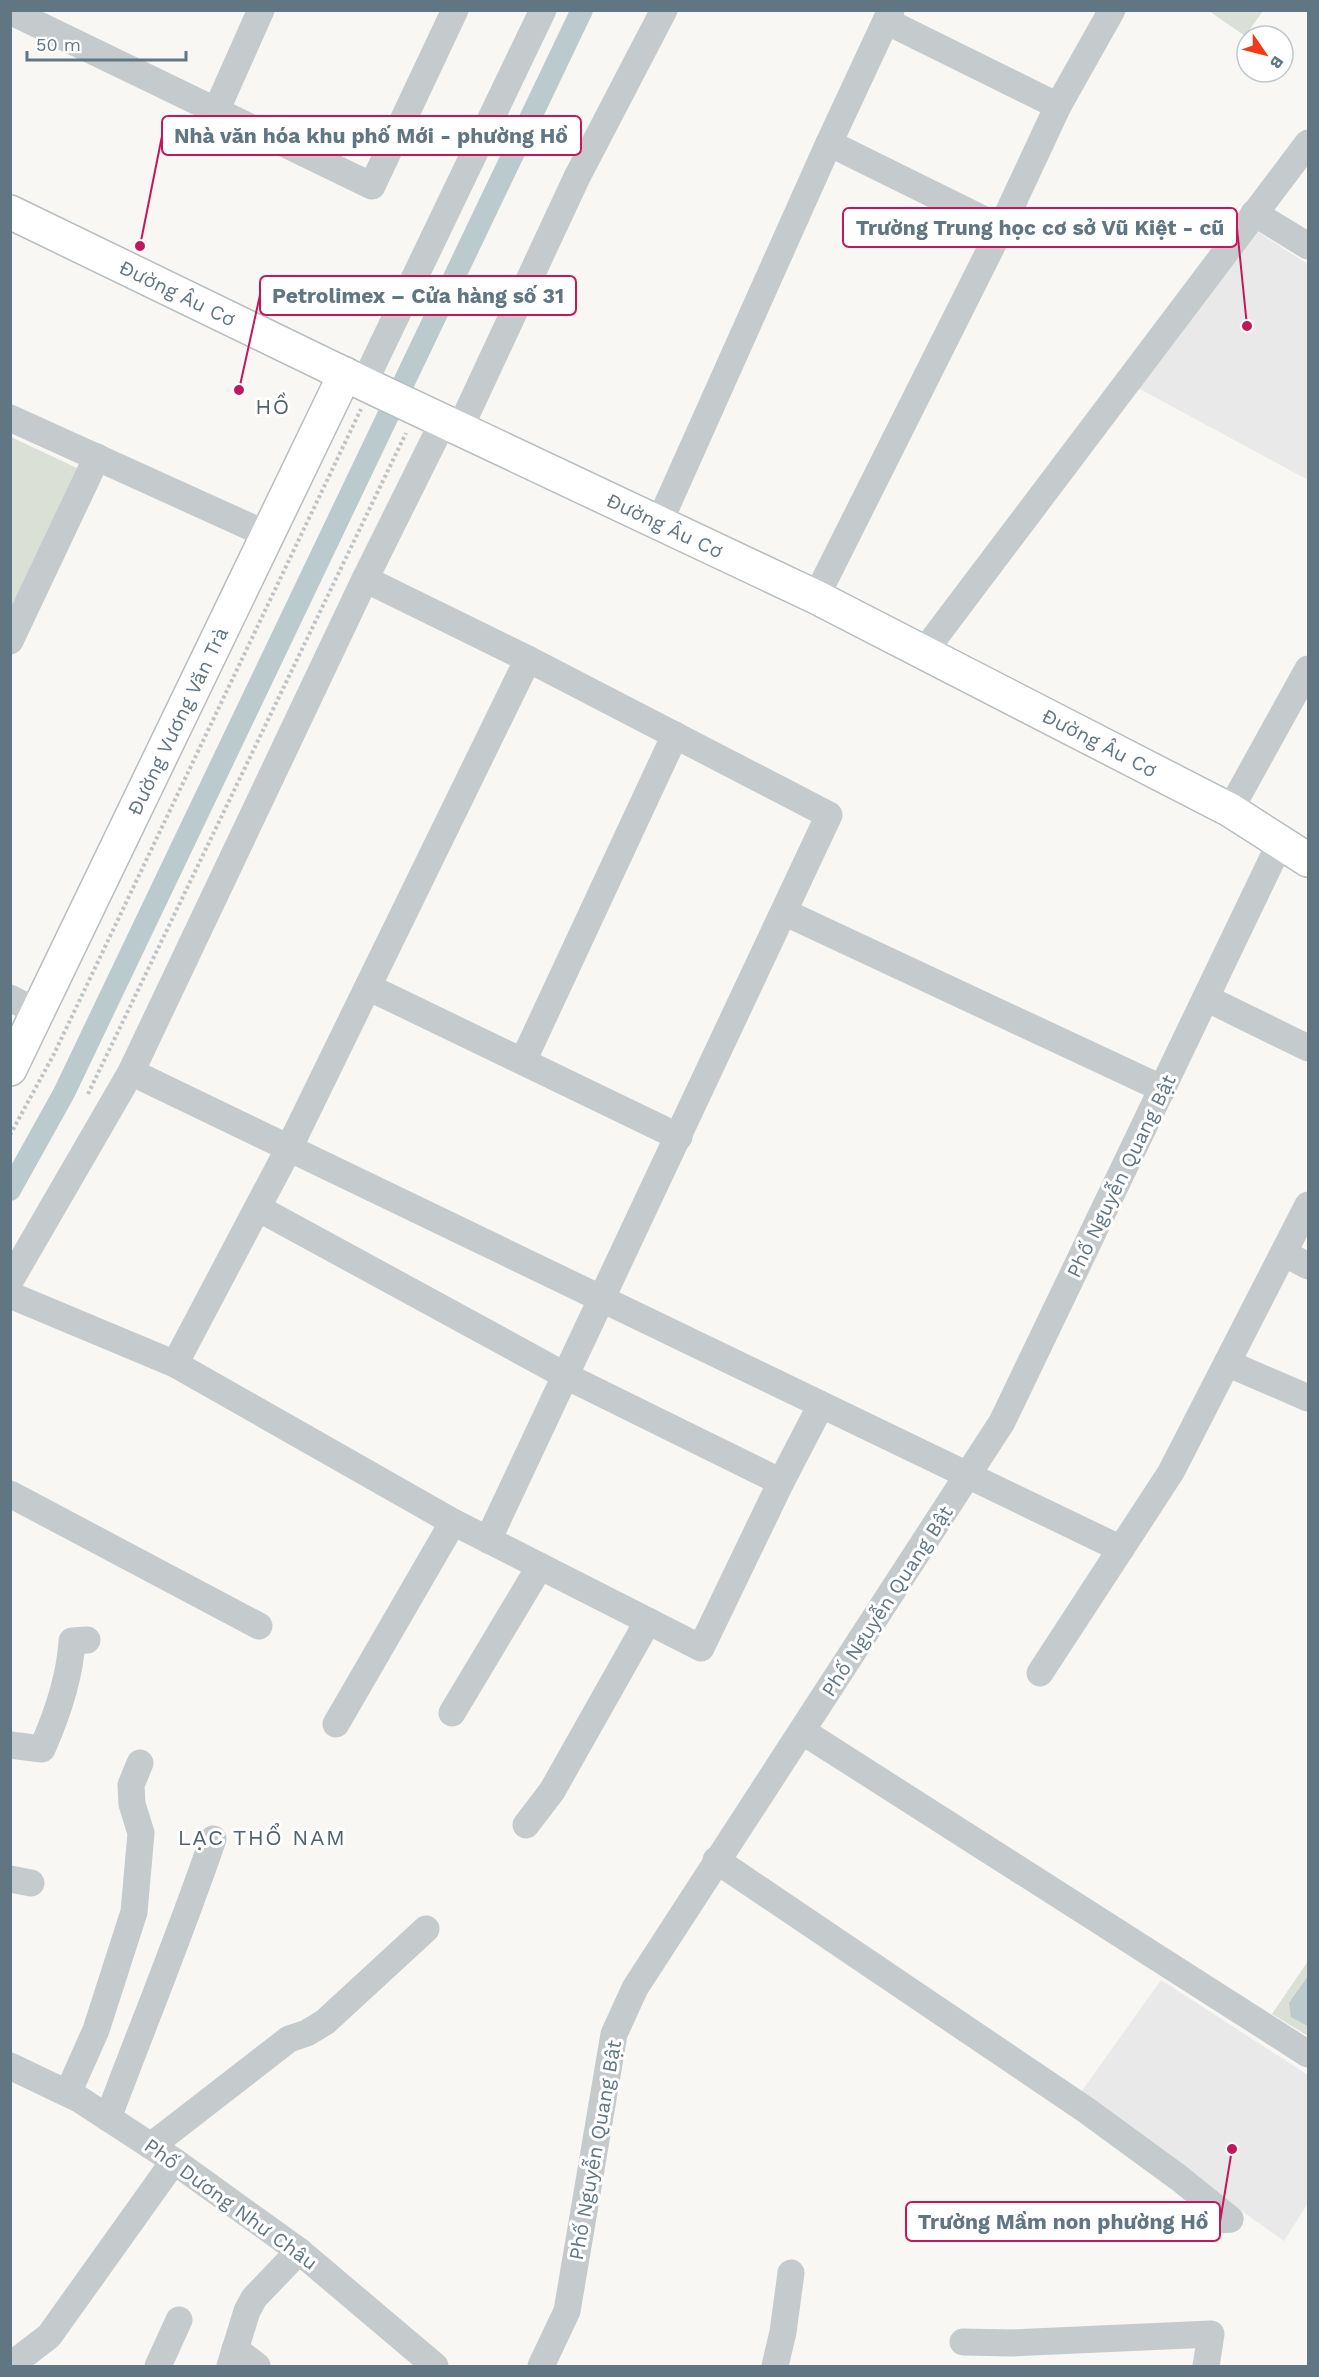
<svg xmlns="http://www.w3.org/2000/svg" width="1319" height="2377" viewBox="0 0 1319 2377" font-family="'Work Sans',sans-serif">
  <rect width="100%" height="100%" fill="#f8f7f4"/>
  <g fill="#e8e9e8">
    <polygon points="1256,231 1308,264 1308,480 1138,388"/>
    <polygon points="1161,1980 1308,2075 1308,2203 1284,2241 1079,2095"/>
  </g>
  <g fill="#dae0d5">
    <polygon points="1209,11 1263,11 1245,36"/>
    <polygon points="11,437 77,468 11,612"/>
    <polygon points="1308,1961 1308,2036 1272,2014"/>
  </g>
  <polygon fill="#bbcacd" points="1308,1976 1308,2026 1291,2017 1289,2003"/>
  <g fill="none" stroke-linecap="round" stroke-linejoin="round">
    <polyline stroke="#bbcacd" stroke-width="22" points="10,1190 64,1093 582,10"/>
    <g stroke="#b8bdc0" stroke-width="36">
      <g id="major">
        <path id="s1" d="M10 212 371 387 816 597 1230 810 1308 860"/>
        <path id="s2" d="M10 1069 345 374"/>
      </g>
    </g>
    <g stroke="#c0c3c5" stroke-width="4" stroke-dasharray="3 3" stroke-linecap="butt">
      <polyline points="88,1094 406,433"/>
      <polyline points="10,1135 54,1054 361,409"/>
    </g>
    <g stroke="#c5cacd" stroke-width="27">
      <polyline points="10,11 372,186 455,10"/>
      <polyline points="886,21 1058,106"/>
      <polyline points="216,111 261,10"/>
      <polyline points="829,143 1001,228"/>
      <polyline points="1254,213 1308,246"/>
      <polyline points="364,383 543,10"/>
      <polyline points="10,418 268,535"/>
      <polyline points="460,428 577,177 664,10"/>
      <polyline points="659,523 829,143 891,10"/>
      <polyline points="365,579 528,659 829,815 488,1540"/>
      <polyline points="816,597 1001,228 1058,106 1112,10"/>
      <polyline points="10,641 97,457"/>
      <polyline points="923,653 1308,143"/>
      <polyline points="1230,810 1308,669"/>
      <polyline points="784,912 1163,1089"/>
      <polyline points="368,987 679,1137"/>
      <polyline points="10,998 39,1013"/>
      <polyline points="1206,998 1308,1048"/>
      <polyline points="523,1061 675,735"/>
      <polyline points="131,1072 1121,1549"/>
      <polyline points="258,1208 566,1376 781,1482"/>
      <polyline points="1284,1253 1308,1266"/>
      <polyline points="10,1281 131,1072 365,579 444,420"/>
      <polyline points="10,1295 175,1364 453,1522 701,1648 781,1482 821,1405"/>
      <polyline points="1227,1363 1308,1398"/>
      <polyline points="175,1364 289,1148 528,659"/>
      <polyline points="10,1494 259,1626"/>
      <polyline points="1040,1673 1171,1472 1308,1205"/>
      <polyline points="452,1713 540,1566"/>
      <polyline points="336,1724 453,1522"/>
      <polyline points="802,1731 1308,2054"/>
      <path d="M10 1745 42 1749C57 1715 70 1678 72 1641L87 1640"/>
      <polyline points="526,1825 552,1791 648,1621"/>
      <polyline points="716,1860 1086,2110 1179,2178 1230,2219"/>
      <polyline points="10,1879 31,1883"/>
      <polyline points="10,2066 79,2099 174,2161 299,2251 435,2366"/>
      <polyline points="68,2093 96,2030 134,1912 141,1833 132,1804 131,1785 140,1763"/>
      <path d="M108 2118C143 2025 181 1933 213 1839"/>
      <polyline points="151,2146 289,2039 307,2033 325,2022 426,1929"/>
      <path d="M1023 2221C1093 2232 1160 2225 1230 2219"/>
      <polyline points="963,2342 1012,2343 1211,2334 1206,2366"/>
      <polyline points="235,2349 257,2366"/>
      <polyline points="10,2366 49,2336 174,2161"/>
      <polyline points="158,2366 179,2320"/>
      <polyline points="230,2366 247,2311 254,2298 299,2251"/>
      <polyline points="541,2366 567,2311 614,2034 635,1988 1002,1422 1280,843"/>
      <polyline points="775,2366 783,2332 791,2273"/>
    </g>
    <use href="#major" stroke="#fff" stroke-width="33"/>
  </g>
  <g text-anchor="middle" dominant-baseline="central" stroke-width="6" stroke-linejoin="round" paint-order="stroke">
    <g font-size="20" fill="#607682" stroke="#fff">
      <text stroke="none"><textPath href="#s1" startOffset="186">Đường Âu Cơ</textPath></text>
      <text stroke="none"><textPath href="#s1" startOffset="726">Đường Âu Cơ</textPath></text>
      <text stroke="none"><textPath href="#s2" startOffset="386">Đường Vương Văn Trà</textPath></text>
      <text stroke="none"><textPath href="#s1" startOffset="1212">Đường Âu Cơ</textPath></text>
      <text transform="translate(1121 1176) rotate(-64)">Phố Nguyễn Quang Bật</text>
      <text transform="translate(887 1601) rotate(-57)">Phố Nguyễn Quang Bật</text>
      <text transform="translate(595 2150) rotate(-80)">Phố Nguyễn Quang Bật</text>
      <text transform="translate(231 2204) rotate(36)">Phố Dương Như Châu</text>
    </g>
    <g font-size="22" letter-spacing="1.5" fill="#53636c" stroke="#fff">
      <text x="273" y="406">HỒ</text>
      <text x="262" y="1837">LẠC THỔ NAM</text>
    </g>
  </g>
  <path fill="none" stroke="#c2185b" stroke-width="2" d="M140 246L162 136M1247 326L1237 228M239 390L260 295M1232 2149L1220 2222"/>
  <g fill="#c2185b" stroke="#fff" stroke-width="2">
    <circle cx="140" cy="246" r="6"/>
    <circle cx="1247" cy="326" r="6"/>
    <circle cx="239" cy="390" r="6"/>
    <circle cx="1232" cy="2149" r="6"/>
  </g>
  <g fill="#fff" stroke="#c2185b" stroke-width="2">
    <rect x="162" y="116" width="419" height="39" rx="6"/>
    <rect x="843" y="208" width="394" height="39" rx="6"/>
    <rect x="260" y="276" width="316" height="39" rx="6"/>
    <rect x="906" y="2202" width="314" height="39" rx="6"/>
  </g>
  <g font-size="21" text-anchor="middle" font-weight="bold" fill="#607682">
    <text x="371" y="143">Nhà văn hóa khu phố Mới - phường Hồ</text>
    <text x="1040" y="235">Trường Trung học cơ sở Vũ Kiệt - cũ</text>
    <text x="418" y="303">Petrolimex – Cửa hàng số 31</text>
    <text x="1063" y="2229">Trường Mầm non phường Hồ</text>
  </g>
  <rect width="1319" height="2377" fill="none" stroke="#607682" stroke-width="24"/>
  <g transform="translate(1265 54) rotate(125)"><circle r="28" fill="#ffffff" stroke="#bfc8cd" stroke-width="1.5"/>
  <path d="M0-4.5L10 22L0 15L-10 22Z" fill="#f2391a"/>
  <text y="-9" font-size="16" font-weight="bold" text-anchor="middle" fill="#607682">B</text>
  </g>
  <path d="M27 51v9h159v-9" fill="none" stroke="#607682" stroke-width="3"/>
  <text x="36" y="51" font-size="18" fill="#607682" stroke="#ffffff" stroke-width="4.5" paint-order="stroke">50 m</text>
</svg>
